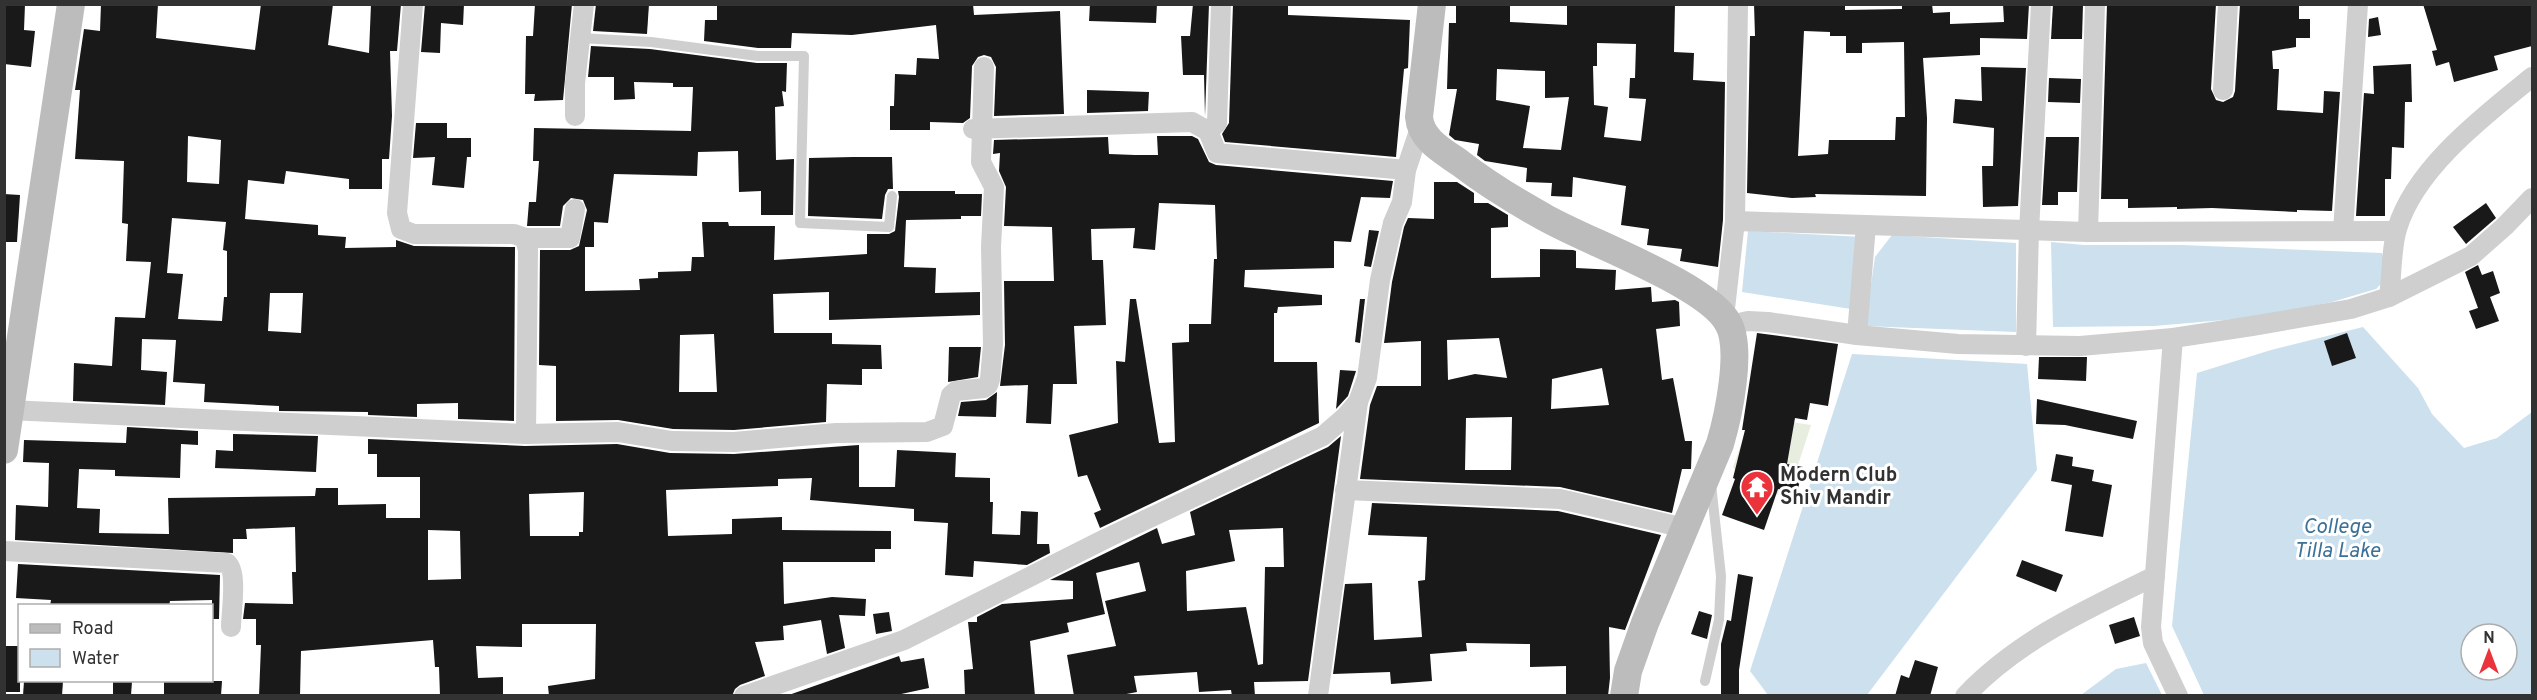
<svg xmlns="http://www.w3.org/2000/svg" width="2537" height="700" viewBox="0 0 2537 700" font-family="Overpass,sans-serif">
  <rect width="100%" height="100%" fill="#fff"/>
  <polygon fill="#e7eee0" points="1751,416 1811,425 1788,496 1748,491 1733,467"/>
  <g fill="#cce0ee" fill-rule="evenodd">
    <polygon points="1748,231 1863,237 1851,309 1742,292"/>
    <polygon points="1892,235 2016,243 2016,332 1865,326 1875,257"/>
    <polygon points="2051,242 2084,245 2182,245 2382,253 2389,276 2376,289 2332,302 2259,317 2154,326 2053,327"/>
    <path d="M2363 327 2418 388 2432 414 2464 448 2497 438 2532 412V695H2204L2172 626 2197 373 2271 350ZM2471 634H2507V670H2471Z"/>
    <polygon points="1852,354 2027,364 2037,470 1867,695 1768,695 1750,671"/>
    <polygon points="2146,663 2162,695 2081,695 2116,669"/>
  </g>
  <g fill="#191919" fill-rule="evenodd">
    <polygon points="4,4 25,4 24,30 35,31 31,67 4,64"/>
    <path d="M101 4H158L156 38 255 50 261 4H333L328 45 369 53 371 4H401L397 51H390L392 116 389 159H382V189H349V179L286 171 284 184 248 180 245 219 318 225V235L346 237 345 248 396 247V240L414 246 515 247 514 421 458 419V403L417 404V417L368 415V412L279 411V406L204 402 205 384 173 382 176 340 142 339 141 370 167 372 165 405 73 401 74 363 112 366 115 317 145 318 151 262 126 261 128 224 122 223 124 161 75 159 80 90H75L84 29 100 31ZM188 136 221 140 219 184 187 182ZM172 218 226 222 223 250 227 251V297H224L222 321 178 319 183 274 167 273ZM270 293H303L301 333 268 331Z"/>
    <polygon points="425,4 464,4 463,25 441,23 440,53 421,52"/>
    <polygon points="535,4 572,4 563,100 534,101 535,94 525,94 526,36 533,36"/>
    <polygon points="596,4 649,4 647,34 593,31"/>
    <polygon points="717,4 973,4 974,15 1060,11 1064,114 994,116 996,67 991,57 984,55 978,57 972,66 970,118 963,123 930,122 930,130 890,130 890,106 894,106 895,74 916,75 917,58 939,59 936,25 852,35 792,33 791,48 758,48 704,41 705,20 717,20"/>
    <polygon points="1090,4 1157,4 1156,23 1089,21"/>
    <polygon points="1193,4 1209,4 1205,116 1204,75 1183,75 1181,36 1190,36"/>
    <polygon points="1233,4 1288,4 1288,15 1410,20 1408,68 1404,69 1396,157 1225,142 1222,134 1229,123"/>
    <path d="M1456 4H1510V22L1567 25V4H1675L1674 52 1694 53 1693 80 1725 82 1723 220 1718 267 1680 261 1682 249 1647 245 1649 229 1621 225 1626 186 1573 177 1572 197 1551 196 1552 183 1526 182 1527 168 1485 161 1477 155 1479 144 1455 140 1449 135 1457 89H1447L1449 23H1456ZM1597 43 1636 44 1635 78H1630L1629 98 1646 99 1641 141 1604 137 1608 107 1594 105 1593 66H1597ZM1497 69 1545 71V98L1569 97 1561 150 1523 148 1530 106 1496 100Z"/>
    <path d="M1754 4 1845 5V10L1902 9V4H1932L1933 13 1950 12V24L2004 22 2003 4H2029L2027 39 1980 38V55L1923 58 1927 118 1926 196 1815 194 1816 197 1792 198 1747 193 1750 36H1755ZM1804 31 1830 32V36H1846V53H1862V43L1904 42 1905 117H1896L1895 140H1829L1828 154 1798 156Z"/>
    <polygon points="2053,4 2083,4 2082,39 2051,39"/>
    <polygon points="2107,4 2216,4 2211,89 2216,100 2223,102 2233,97 2235,91 2240,4 2299,4 2299,19 2310,19 2310,38 2296,38 2296,47 2272,51 2273,69 2279,69 2277,110 2323,113 2324,91 2340,92 2332,211 2297,210 2297,212 2212,208 2177,209 2177,207 2128,208 2128,199 2101,199"/>
    <polygon points="2423,4 2532,4 2532,46 2494,56 2498,70 2454,82 2449,62 2436,66 2432,51 2437,50"/>
    <polygon points="2378,17 2381,35 2368,37 2369,19"/>
    <path d="M591 46 650 49 757 63H787L786 92 782 91 784 106 775 107 776 160 794 159 793 215H761V191L739 192 738 151 698 152 697 176 614 174 608 223 594 222V247H585V291L640 290 639 279 658 278V272L691 271 692 257H704L702 222H728L729 226H775L774 260 867 254V234H889L895 231 899 197 898 191H955V194H982L981 216H961V219L906 220 904 267 936 268 935 293 980 292V315L829 320V292L773 294 774 333H832V344L881 345 882 369H862V385L827 384 826 422 734 430 673 429 618 420 556 421V366L539 365 540 250H570L579 246 587 210 583 200 571 198 563 206 560 226H527L529 202H536L539 161H533L534 128 691 131 693 87H673V83L634 82 635 99 614 100V77H588ZM714 334 717 392H679L680 335Z"/>
    <polygon points="2411,64 2412,102 2405,102 2404,148 2392,147 2391,179 2385,179 2385,216 2356,216 2364,93 2374,94 2373,66"/>
    <polygon points="1981,67 2026,68 2018,206 1983,207 1982,166 1993,166 1994,128 1953,123 1955,99 1982,101"/>
    <polygon points="2049,78 2081,79 2080,103 2048,102"/>
    <polygon points="1087,90 1149,92 1148,111 1087,113"/>
    <polygon points="416,123 447,123 447,138 471,138 471,157 467,157 464,188 432,185 435,157 413,158"/>
    <polygon points="1157,136 1192,136 1198,139 1209,162 1216,165 1393,181 1390,198 1361,197 1351,242 1334,241 1334,268 1245,270 1244,287 1322,295 1322,305 1278,307 1277,313 1274,313 1274,362 1317,362 1319,423 1100,528 1094,513 1101,510 1087,475 1078,477 1069,435 1118,423 1116,361 1125,362 1130,299 1136,299 1159,443 1175,442 1172,343 1189,342 1189,324 1211,324 1214,259 1217,259 1215,205 1159,203 1155,250 1133,248 1135,228 1091,229 1092,260 1103,260 1106,325 1074,326 1077,384 1053,384 1051,424 1026,423 1028,385 1000,386 1005,345 1004,281 1054,281 1052,227 1004,226 1006,187 999,171 1000,153 993,154 994,140 1108,137 1109,154 1135,155 1158,155"/>
    <polygon points="2046,137 2079,137 2077,192 2058,192 2058,205 2042,205"/>
    <polygon points="853,157 892,157 893,189 888,189 885,195 882,219 808,216 809,158"/>
    <path d="M1434 182H1457L1474 193V203H1488L1508 215V227L1491 228V278L1540 277V249L1573 250 1576 251V268L1616 270 1615 290 1651 287 1652 302 1675 300 1679 302 1680 326 1656 329 1662 380 1673 378 1685 441H1692L1691 469H1682L1672 513 1560 487 1360 479 1370 405 1377 386H1421V341L1384 343 1392 282 1404 227 1408 218 1434 219ZM1499 338 1507 378 1475 374 1448 380 1447 340ZM1602 368 1609 405 1551 409 1552 379ZM1512 417 1511 470H1465L1466 418Z"/>
    <polygon points="4,194 20,195 17,242 4,242"/>
    <polygon points="2486,203 2496,218 2466,244 2453,227"/>
    <polygon points="1369,230 1379,231 1371,267 1364,266"/>
    <polygon points="2478,265 2482,275 2493,271 2500,293 2490,297 2499,321 2476,329 2469,311 2478,308 2465,272"/>
    <polygon points="1360,299 1365,299 1360,343 1355,342"/>
    <polygon points="1757,333 1838,344 1828,406 1810,403 1807,420 1795,418 1787,464 1803,467 1797,493 1778,489 1764,530 1722,515 1735,479 1733,478 1745,430 1742,430"/>
    <polygon points="2347,333 2356,358 2332,366 2324,341"/>
    <polygon points="949,347 981,347 978,377 948,382"/>
    <polygon points="2039,357 2087,357 2086,381 2038,379"/>
    <polygon points="1340,370 1356,371 1348,396 1336,409"/>
    <polygon points="997,392 996,417 958,416 961,402 986,400"/>
    <polygon points="2037,399 2137,421 2133,439 2065,425 2036,424"/>
    <path d="M127 427 198 431V445L181 444 180 478 115 476V470L79 469 77 508 100 509 99 533 169 534 168 498 315 496 316 488H338V505L386 504V518H420V477H377V454H368V439L525 446 617 444 670 453 734 454 859 445V487H895L897 450 956 453 955 477 990 478V502H993L992 534 1020 535 1021 511 1038 512 1037 544H1049L1050 553 1027 565 974 561 973 577 945 575 948 523 914 521V509L810 500 812 478 778 479V486L666 490 668 536 732 534V519L782 517V530L891 531V549H875V562H783L784 604 832 597 866 599 865 616 839 615 845 648 827 654 821 620 783 626 784 640 755 642 765 676 740 685 735 689 732 696H549L548 686 595 679 596 624H522V647L476 646 478 678 503 677V696H440L439 667H435L433 640 301 651 300 696H259L261 645H256V619H243L245 603 293 604 292 572H296L295 527 246 529 247 539H233V553L15 540 16 505 48 507 49 463 23 462 24 440 126 443ZM584 492 583 532H579V536H530L529 494ZM428 530 460 531 461 579 428 580Z"/>
    <polygon points="233,434 318,436 316,472 215,468 216,450 233,451"/>
    <path d="M1341 436 1308 681 1254 682 1255 696H1232L1231 690 1199 692 1197 672 1134 676 1137 692 1116 696H1074L1067 655 1116 646 1105 601 1146 591 1139 562 1096 573 1105 614 1067 623 1069 632 1030 641 1035 696H965L964 670 973 669 968 622H977V617L1002 604 1073 599V581L1050 580 1157 528 1162 544 1195 535 1190 512 1328 447ZM1283 528 1284 567H1265L1263 664 1258 665 1246 607 1187 611 1186 571 1235 561 1229 530Z"/>
    <polygon points="2056,454 2073,457 2072,466 2094,470 2092,481 2112,485 2103,537 2065,531 2072,485 2051,481"/>
    <polygon points="1372,503 1558,511 1661,535 1625,630 1609,627 1610,678 1608,696 1566,696 1566,666 1530,667 1530,644 1466,643 1467,651 1430,654 1432,681 1391,684 1390,672 1333,674 1345,584 1372,583 1374,640 1422,637 1418,581 1425,580 1427,537 1368,535"/>
    <polygon points="2022,560 2063,575 2056,592 2016,576"/>
    <polygon points="18,564 220,575 219,619 212,619 212,600 170,601 169,606 50,606 51,600 16,598"/>
    <polygon points="1738,574 1753,577 1739,670 1739,696 1721,696 1721,644 1727,620 1731,621"/>
    <polygon points="1699,611 1712,615 1707,639 1691,634"/>
    <polygon points="889,612 892,631 876,634 873,614"/>
    <polygon points="2134,617 2140,636 2115,644 2109,625"/>
    <rect x="4" y="646" width="16" height="46"/>
    <polygon points="899,656 901,662 924,658 929,688 892,696 786,696"/>
    <polygon points="1915,660 1938,667 1930,696 1895,696 1901,675 1909,678"/>
    <polygon points="24,681 63,681 62,696 23,696"/>
    <polygon points="113,681 132,681 131,696 113,696"/>
    <polygon points="164,681 222,681 221,696 164,696"/>
  </g>
  <g fill="none" stroke-linecap="round" stroke-linejoin="round">
    <g stroke="#cfcfcf" stroke-width="10">
      <polyline points="580,38 651,42 758,56 804,56 800,223 889,227 892,196"/>
      <polyline points="1705,681 1719,620 1721,576 1711,484"/>
    </g>
    <g stroke="#cfcfcf" stroke-width="20">
      <polyline points="2223,90 2228,4"/>
      <polyline points="575,116 575,83 584,4"/>
      <polyline points="973,129 1192,122 1208,131 1217,153 1406,170"/>
      <polyline points="1208,131 1217,123 1221,4"/>
      <polyline points="1735,221 2088,232 2396,231"/>
      <polyline points="2343,231 2358,4"/>
      <polyline points="2088,232 2095,4"/>
      <polyline points="525,238 570,238 575,209"/>
      <path d="M2389 297C2392 277 2391 248 2397 229 2415 168 2484 116 2532 77"/>
      <polyline points="1724,317 1735,221 1738,4"/>
      <polyline points="1730,325 1748,321 1768,322 1857,335 1958,344 2080,346 2173,338 2252,326 2351,309 2389,297 2471,256 2505,226 2532,198"/>
      <polyline points="1857,335 1866,225"/>
      <polyline points="2173,338 2151,627 2153,643 2178,696"/>
      <polyline points="2026,346 2029,231 2041,4"/>
      <polyline points="9,410 526,434 528,250 525,238 514,234 414,234 401,229 397,213 413,4"/>
      <polyline points="526,434 618,432 672,441 734,442 836,433 927,432 943,426 951,395 956,391 984,388 988,385 990,379 993,344 991,247 994,187 981,162 984,67"/>
      <polyline points="1345,490 1560,499 1685,528"/>
      <path d="M4 551 227 563C238 572 231 612 231 627"/>
      <polyline points="744,696 904,640 1105,539 1323,436 1346,416 1358,402 1367,378 1380,280 1393,223 1402,202 1406,170 1420,128"/>
      <polyline points="1318,696 1358,402"/>
      <path d="M1965 696C2018 640 2087 609 2155 576"/>
    </g>
    <g stroke="#bcbcbc" stroke-width="28">
      <path d="M1432 4 1419 117C1421 140 1443 151 1460 163 1486 183 1515 201 1544 217 1587 242 1707 284 1728 323 1743 349 1728 417 1720 444L1645 623 1628 671 1624 696"/>
      <polyline points="4,450 71,4"/>
    </g>
  </g>
  <defs>
    <g id="temple-pin" transform="scale(1.725)"><path d="M0 17L-7.5 6A9.5 9.5 0 1 1 7.5 6Z" fill="#ea333b" stroke="#fff"/><path d="M0-6L5-2H3V0L6.5 2.5H4V6H1.5V3h-3V6H-4V2.5H-6.5L-3 0V-2H-5Z" fill="#fff"/></g>
  </defs>
  <g fill-rule="evenodd">
    <use href="#temple-pin" x="1757" y="487"/>
  </g>
  <g text-anchor="middle" dominant-baseline="central" stroke-width="6" stroke-linejoin="round" paint-order="stroke">
    <g font-size="20" font-weight="bold" fill="#323232" stroke="#fff" text-anchor="start">
      <text x="1780" y="476">Modern Club<tspan x="1780" dy="23">Shiv Mandir</tspan></text>
    </g>
    <g font-size="21" font-style="italic" fill="#3c7197" stroke="#fff">
      <text x="2337" y="527">College<tspan x="2337" dy="24">Tilla Lake</tspan></text>
    </g>
  </g>
  <rect width="2537" height="700" fill="none" stroke="#323232" stroke-width="12"/>
  <rect x="18" y="604" width="195" height="78" fill="#ffffff" stroke="#adadad" stroke-width="1.5"/>
  <rect x="30" y="624" width="30" height="9" fill="#bcbcbc" stroke="#adadad" stroke-width="1.5"/>
  <text x="72" y="634" font-size="18" fill="#323232">Road</text>
  <rect x="30" y="649" width="30" height="18" fill="#cce0ee" stroke="#adadad" stroke-width="1.5"/>
  <text x="72" y="664" font-size="18" fill="#323232">Water</text>
  <g transform="translate(2489 652)"><circle r="28" fill="#ffffff" stroke="#adadad" stroke-width="1.5"/>
  <path d="M0-4.5L10 22L0 15L-10 22Z" fill="#ea333b"/>
  <text y="-9" font-size="16" font-weight="bold" text-anchor="middle" fill="#323232">N</text>
  </g>
</svg>
